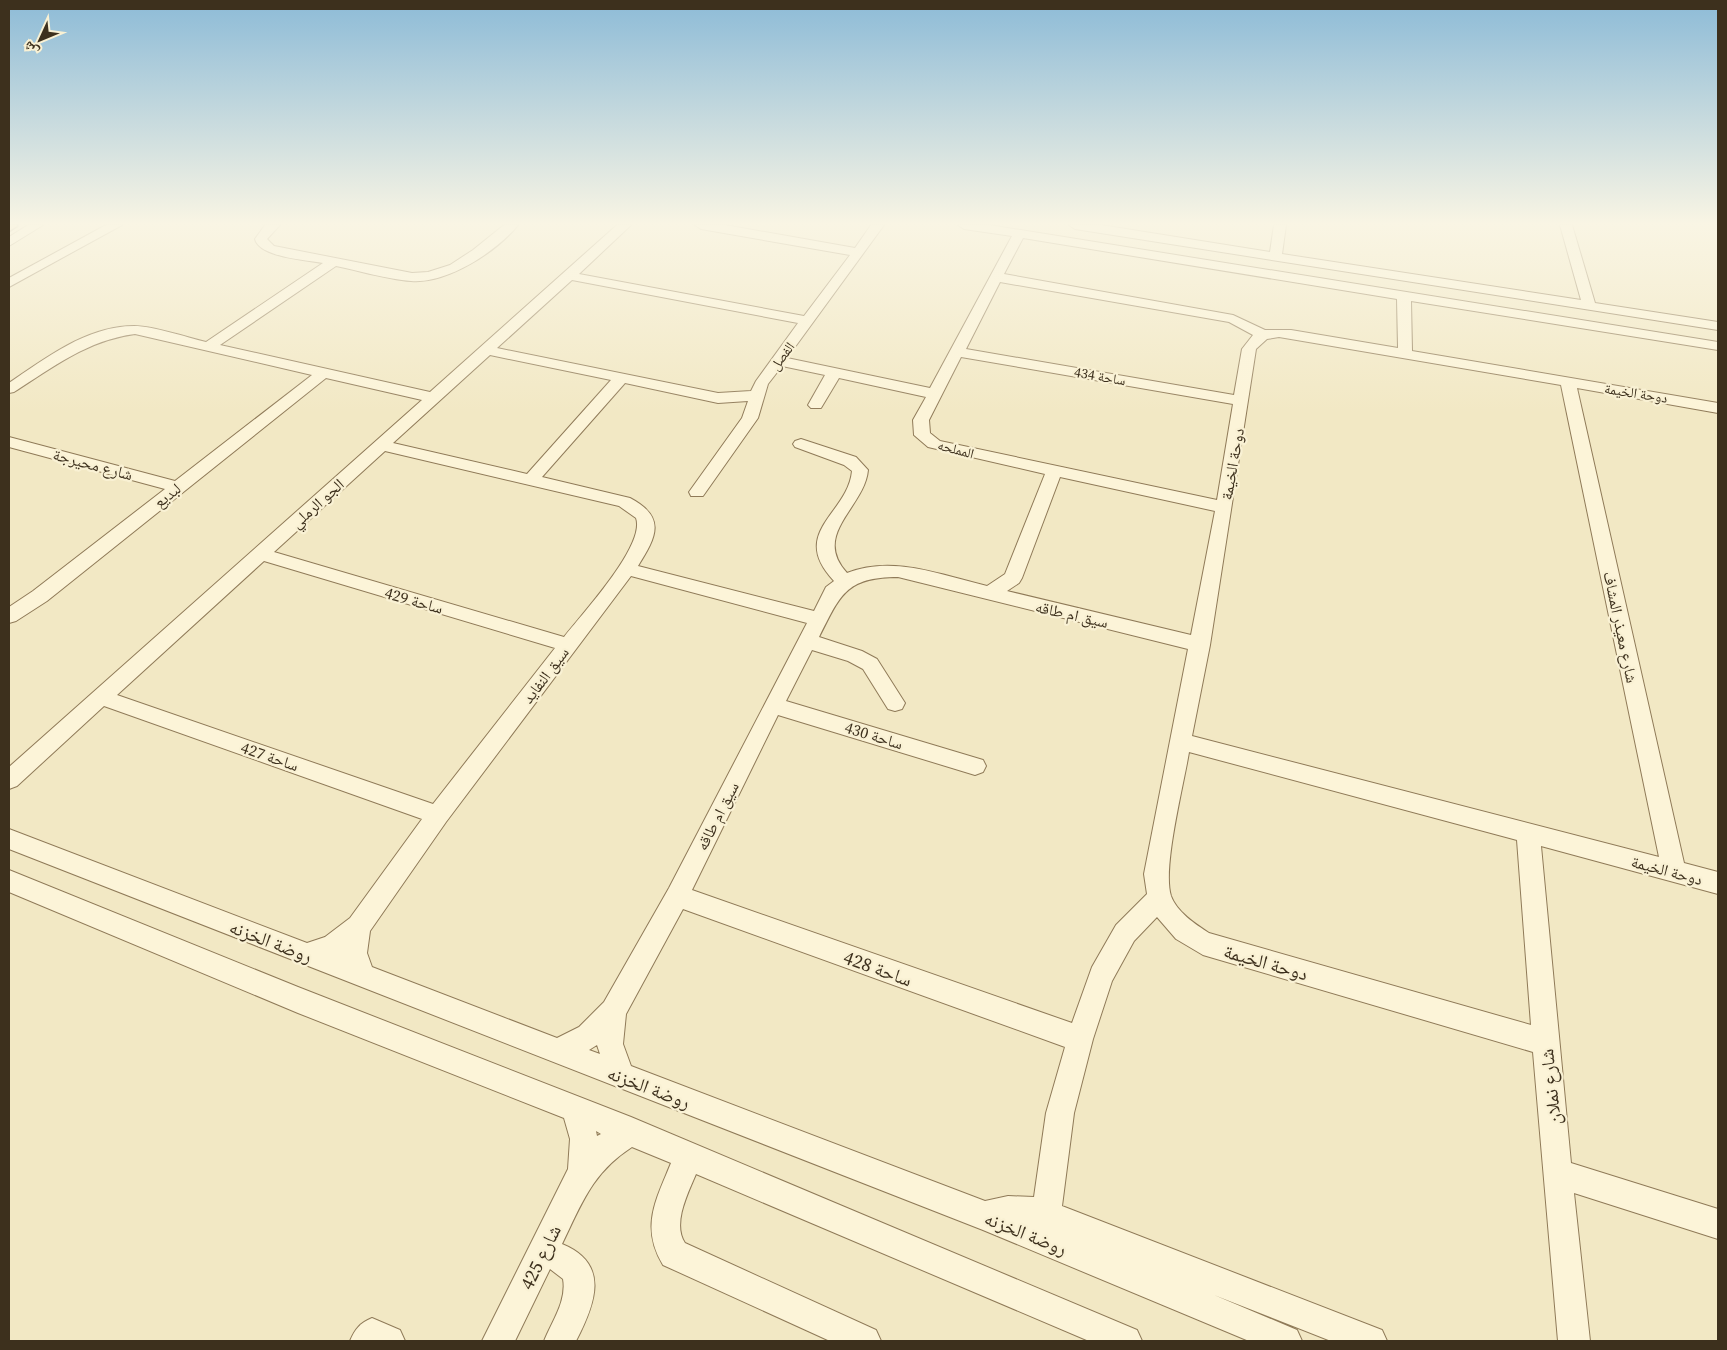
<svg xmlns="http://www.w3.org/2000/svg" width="1727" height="1350" viewBox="0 0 1727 1350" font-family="'Source Serif 4','Noto Naskh Arabic',serif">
  <rect width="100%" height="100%" fill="#f2e8c4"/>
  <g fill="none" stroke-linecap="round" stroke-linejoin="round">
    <g stroke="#8f7a58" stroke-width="2">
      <g id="minor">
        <polygon points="28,225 43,225 9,246 9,237"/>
        <polygon points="106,225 122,225 9,287 9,278"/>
        <path d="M265 225H280L267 239 274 246 412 273 428 272 450 265 473 250 504 225H518C496 252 447 284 411 281 386 279 361 271 336 266L220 345 430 392 617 225H631L579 274 804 316 850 255 701 229 695 225H725L855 248 871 225H884L787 358 930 388 1012 236 964 229 958 225H989L1718 342V350L1411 301 1412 351 1718 403V413L1577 388 1684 863 1718 872V894L1541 846 1571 1163 1718 1209V1239L1574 1193 1590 1341H1558L1533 1052 1203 955 1176 939 1157 917 1134 941 1112 981 1093 1039 1074 1113 1062 1206 1382 1330 1387 1341H1331L1214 1295 1297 1330 1302 1341H1249L983 1230 9 849V829L307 943 325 937 350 918 422 819 104 706 17 786 9 789V767L422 400 326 378 47 601 16 621 9 623V607L33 591 165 489 9 447V437L175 481 312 375 135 334C88 340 53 367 14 392L9 393V383C46 358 87 326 134 326 153 326 186 337 206 342L323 263C306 260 259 257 255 239ZM1023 238 1397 299 1398 348 1291 330H1265L1233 315 1004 274ZM572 280 798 323 756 381 751 391 718 393 497 348ZM1000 282 1229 322 1253 335 1242 349 1234 395 966 349ZM1279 337 1561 385 1659 857 1192 736 1210 645 1256 349 1267 339ZM490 355 611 380 527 474 393 443ZM961 357 1233 404 1217 500 940 441 930 433 929 420ZM782 366 825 375 808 405 811 408H821L839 378 926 397 913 420 914 435 928 447 1045 474 1005 574 987 586C941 575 893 555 847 573 811 534 865 507 868 470L856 457 801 439 795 441 793 444 795 447 844 465 852 471C848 514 788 532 834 581L826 587 814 611 638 566C657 536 666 517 630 498L542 477 625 383 718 403 748 401 742 418 689 492 691 496H703L758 418 768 384ZM385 451 619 506 636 518C646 545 582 614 564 637L274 552ZM1060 477 1215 511 1191 635 1007 591 1019 583 1022 578ZM264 561 555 648 433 804 117 695ZM631 576 807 623 669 888 604 1002 579 1027 557 1038 372 967 367 953 370 931 446 822ZM898 577 1188 649 1144 874 1147 894 1116 925 1092 967 1072 1023 692 890 778 715 975 775 983 772 986 766 983 760 786 701 812 650 848 661 863 669 888 709 895 711 902 709 905 703 877 659 862 651 819 637C840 596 845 577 898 577ZM1189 752 1517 840 1531 1025 1209 933C1195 924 1177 912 1171 896 1162 868 1184 784 1189 752ZM683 909 1065 1047 1046 1113 1034 1197 1008 1196 985 1201 631 1066 623 1044 626 1014ZM597 1045 600 1054 589 1050Z"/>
        <polygon points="1069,225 1101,225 1270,252 1274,225 1286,225 1282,254 1581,300 1560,225 1572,225 1595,303 1718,322 1718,330 1075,229"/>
        <path d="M9 870 298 987 631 1117 1137 1330 1142 1341H1089L696 1174C688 1193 672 1224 685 1243L876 1330 881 1341H830L663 1265C640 1227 656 1200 671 1163L632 1147C592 1173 582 1203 562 1244 611 1264 595 1304 576 1341H544C552 1321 567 1301 563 1279L550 1269 515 1341H482L568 1169 570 1139 564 1118 298 1013 9 892ZM596 1131 601 1134 597 1136Z"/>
        <path d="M372 1318 400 1330 405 1341H350C355 1329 360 1323 372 1318Z"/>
      </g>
    </g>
    <g stroke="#5c472d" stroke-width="3">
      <polygon id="major" points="9,225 17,225 17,226 9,231"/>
    </g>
    <use href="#minor" fill="#fcf4d8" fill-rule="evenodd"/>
    <use href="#major" fill="#f8e299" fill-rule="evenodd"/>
  </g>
  <linearGradient id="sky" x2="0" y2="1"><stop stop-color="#8dbbd7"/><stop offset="0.54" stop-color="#f9f5e4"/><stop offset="1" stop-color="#f9f5e4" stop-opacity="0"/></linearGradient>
  <rect width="1727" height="414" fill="url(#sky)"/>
  <g text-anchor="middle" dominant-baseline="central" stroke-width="4.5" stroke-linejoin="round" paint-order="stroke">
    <g font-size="14" fill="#3d301d" stroke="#f9f1d4">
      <text transform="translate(782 356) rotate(-54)">الفصل</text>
      <text transform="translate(1100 376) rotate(10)">ساحة 434</text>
      <text transform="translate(1636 393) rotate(9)">دوحة الخيمة</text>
      <text transform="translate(956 449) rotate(15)">المملحه</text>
    </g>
    <g font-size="16" fill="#3d301d" stroke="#f9f1d4">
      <text transform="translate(93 464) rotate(15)">شارع محيرجة</text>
      <text transform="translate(1232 464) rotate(-80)">دوحة الخيمة</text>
      <text transform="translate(167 495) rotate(-38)">لبديع</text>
      <text transform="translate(317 503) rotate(-42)">الجو الرملي</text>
      <text transform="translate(414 600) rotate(16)">ساحة 429</text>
      <text transform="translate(1072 614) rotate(13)">سيق ام طاقه</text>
      <text transform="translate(1621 627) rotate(78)">شارع معيذر المشاف</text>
      <text transform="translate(545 675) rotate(-53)">سيق النفايد</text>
      <text transform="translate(874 735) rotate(17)">ساحة 430</text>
      <text transform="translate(270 756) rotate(19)">ساحة 427</text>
      <text transform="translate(717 816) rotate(-63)">سيق ام طاقه</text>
      <text transform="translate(1667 870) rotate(15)">دوحة الخيمة</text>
    </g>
    <g font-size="19" fill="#3d301d" stroke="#f9f1d4">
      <text transform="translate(271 941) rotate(21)">روضة الخزنه</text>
      <text transform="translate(1266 962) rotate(16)">دوحة الخيمة</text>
      <text transform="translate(878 968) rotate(20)">ساحة 428</text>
      <text transform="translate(649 1087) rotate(21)">روضة الخزنه</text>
      <text transform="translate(1550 1087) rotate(-96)">شارع نملان</text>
      <text transform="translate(1026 1233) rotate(22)">روضة الخزنه</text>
      <text transform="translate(540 1257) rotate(-64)">شارع 425</text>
    </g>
  </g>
  <rect width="1727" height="1350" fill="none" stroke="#3d301d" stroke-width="20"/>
  <g transform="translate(40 40) rotate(226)" stroke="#f9f1d4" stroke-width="4" paint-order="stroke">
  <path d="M0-4L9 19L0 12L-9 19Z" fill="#3d301d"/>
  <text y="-8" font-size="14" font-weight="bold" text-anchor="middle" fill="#3d301d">ش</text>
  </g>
</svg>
